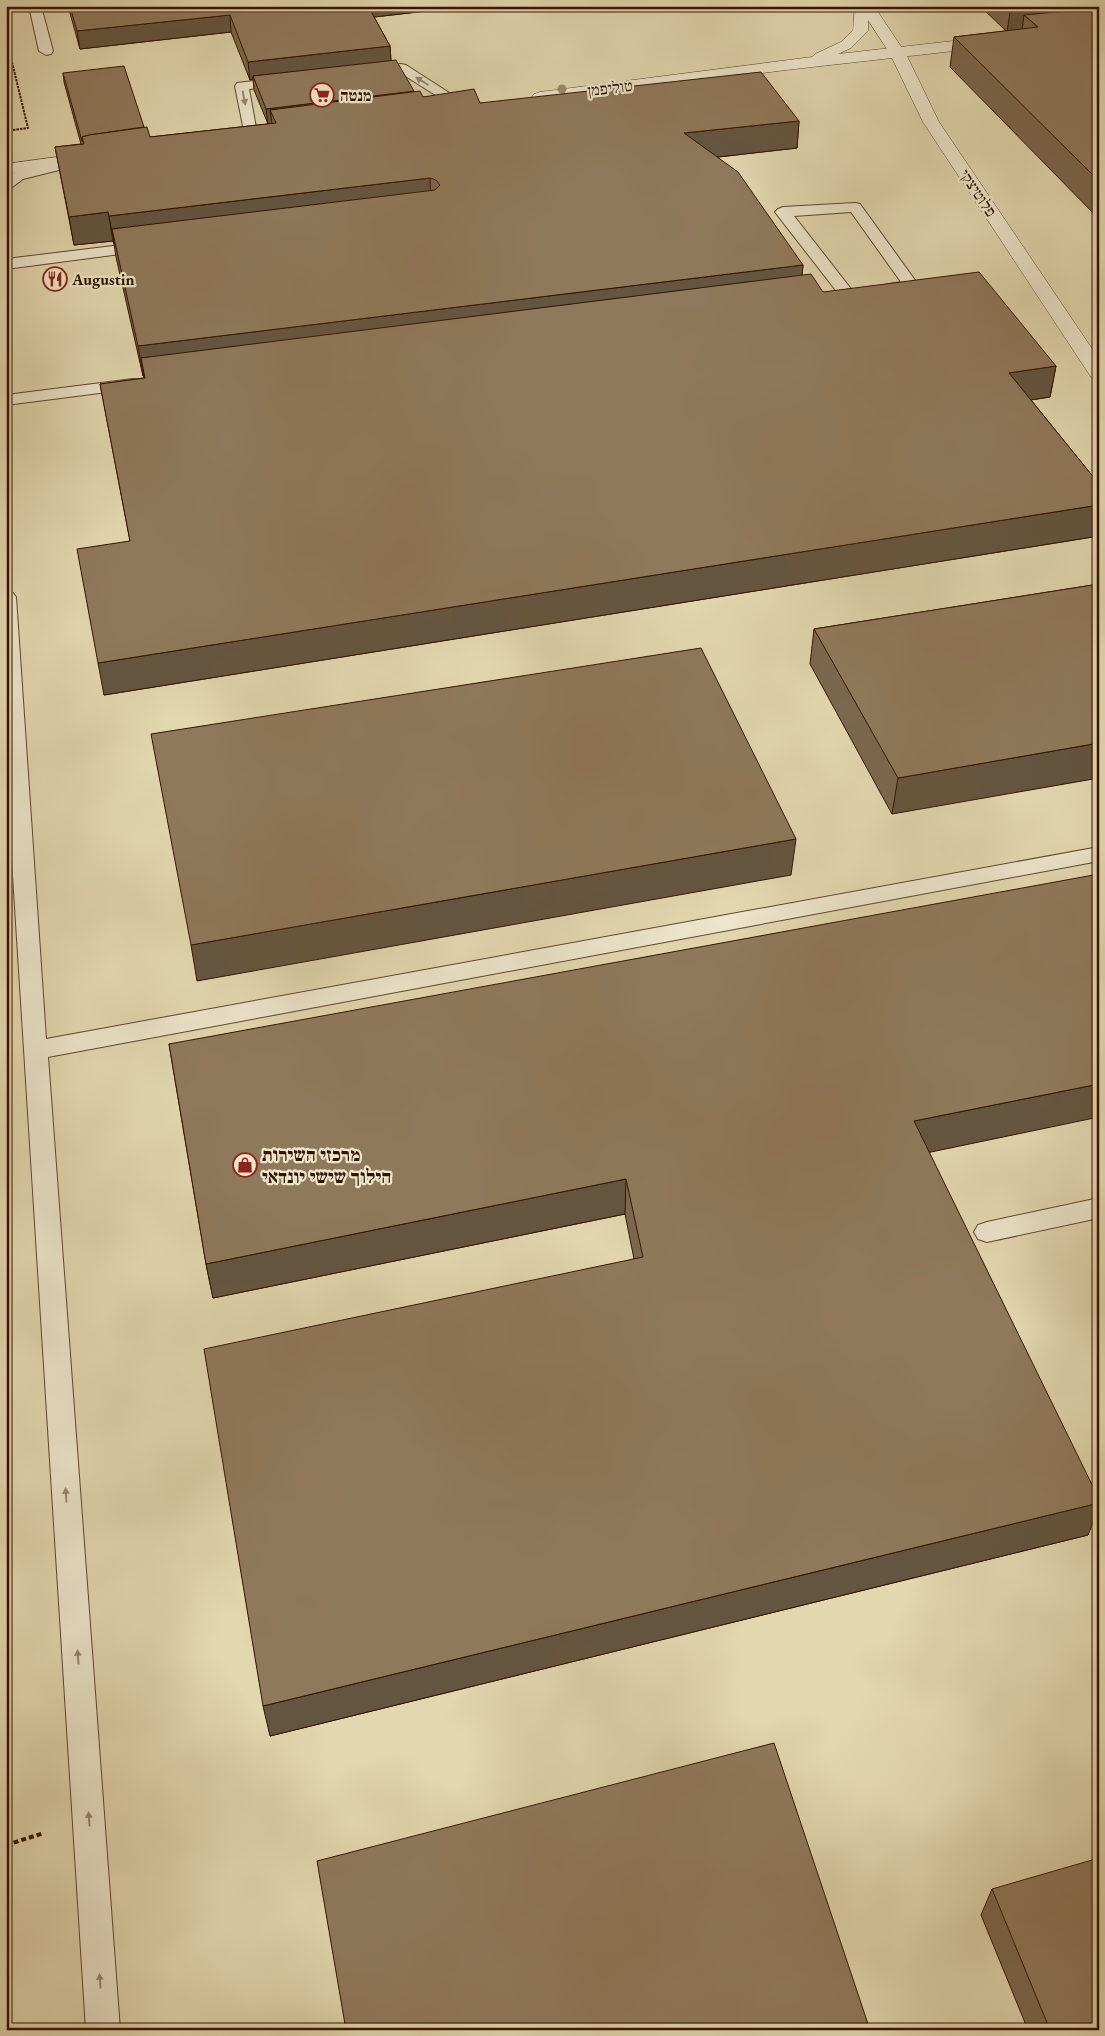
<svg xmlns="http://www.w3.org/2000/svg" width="1105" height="2036" viewBox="0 0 1105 2036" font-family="'EB Garamond','Frank Ruhl Libre',serif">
  <rect width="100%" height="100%" fill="#e3d7b0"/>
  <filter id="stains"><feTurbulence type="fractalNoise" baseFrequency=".004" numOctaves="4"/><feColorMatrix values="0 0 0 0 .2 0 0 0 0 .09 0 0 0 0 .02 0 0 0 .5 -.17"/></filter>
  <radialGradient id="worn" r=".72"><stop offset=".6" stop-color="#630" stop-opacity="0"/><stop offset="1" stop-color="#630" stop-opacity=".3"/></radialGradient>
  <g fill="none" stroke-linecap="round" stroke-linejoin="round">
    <g stroke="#60452d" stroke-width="2">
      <g id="service">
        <polygon points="29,6 41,6 53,51 51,54 46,55 39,51"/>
        <polygon points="401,64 406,65 471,107 469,110 459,110 399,72 369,75 362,71 369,67"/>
        <polygon points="286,77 293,81 291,84 249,89 257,133 255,136 245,136 235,86 237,83"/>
        <polygon points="82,156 87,157 89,160 87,163 23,179 11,188 6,189 6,178 13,173"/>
        <polygon points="855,203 860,204 917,283 919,286 917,289 886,294 880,292 878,289 880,286 901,282 851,212 794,216 855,294 853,297 841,297 775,212 778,209 783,207"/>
        <polygon points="146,242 151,244 154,247 151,250 6,269 6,259"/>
        <polygon points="133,379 139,380 141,384 139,388 6,405 6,395"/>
        <polygon points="6,591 13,593 16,597 46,1039 1099,847 1099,861 48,1057 120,2030 86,2030 6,765"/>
        <polygon points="1099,1198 1099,1218 987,1242 978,1239 974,1232 978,1225 987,1222"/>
      </g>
    </g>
    <g stroke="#60452d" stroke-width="1">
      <polygon id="minor" points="859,6 874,6 906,54 939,122 1099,359 1099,380 1092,378 1089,374 923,122 890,54"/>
    </g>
    <g stroke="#60452d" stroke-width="1">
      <g id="tertiary">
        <polygon points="855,6 869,6 868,31 851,48 838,54 989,37 994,39 997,42 994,45 989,47 786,70 540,102 534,100 532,97 534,94 540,92 812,57 815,54 841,42 853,30"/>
        <polygon points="94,152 100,153 102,157 100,161 6,174 6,164"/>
      </g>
    </g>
    <polyline stroke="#341401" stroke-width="2" stroke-dasharray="2.5 1" stroke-linecap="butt" points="6,131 28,128 12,62"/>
    <polyline stroke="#341401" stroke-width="4" stroke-dasharray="5 3" stroke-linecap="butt" points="6,1845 44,1833"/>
    <use href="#service" fill="#ede5cc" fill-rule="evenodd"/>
    <use href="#minor" fill="#ede5cc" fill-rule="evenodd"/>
    <use href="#tertiary" fill="#ede5cc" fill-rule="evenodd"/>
  </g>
  <circle fill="#9b8767" cx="562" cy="89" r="4.5"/>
  <g fill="#7b684f" stroke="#341401">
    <polygon points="68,6 470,6 374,17 390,46 391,60 414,92 423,97 480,103 799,121 797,148 718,157 803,265 802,276 823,292 1056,366 1050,397 1031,400 1099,484 1099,536 104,695 130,541 100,384 144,378 144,376 143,376 116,257 114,244 113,241 74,245 55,147 81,144 64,82 63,73 144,127 150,137 268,124 254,90 253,79 250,80 231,32 80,49"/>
    <polygon points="980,6 1099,6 1099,219 950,67 954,37 1006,31"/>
    <polygon points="1099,584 892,814 810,664 814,629"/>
    <polygon points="169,1044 929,1152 1088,1535 270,1736 634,1259 625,1214 213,1298 206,1264"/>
    <polygon points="992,1889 1099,2030 1028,2030 981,1915"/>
  </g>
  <g fill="#645540" stroke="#341401">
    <polygon points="366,6 470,6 366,18"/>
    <polygon points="1011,6 1099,6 1099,24 1038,27 1024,15 1022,31 1007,32"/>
    <polygon points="230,15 231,32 80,49 77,31"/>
    <polygon points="390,46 391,63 253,76 253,79 250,80 248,62"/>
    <polygon points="414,91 414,106 270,110 272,123 268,124 266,109"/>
    <polygon points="799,121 797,148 683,161 684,133"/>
    <polygon points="430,178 431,206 112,229 114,244 109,216"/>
    <polygon points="108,212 113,241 74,245 69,217"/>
    <polygon points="803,265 800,294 141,358 144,376 143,376 138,346"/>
    <polygon points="1056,366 1050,397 1004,404 1009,373"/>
    <polygon points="1099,505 1099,536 104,695 98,663"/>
    <polygon points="1099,743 1099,778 892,814 898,778"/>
    <polygon points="796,839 791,875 197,981 191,945"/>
    <polygon points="1099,1084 1099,1117 907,1157 914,1121"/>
    <polygon points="626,1179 625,1214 213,1298 206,1264"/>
    <polygon points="1099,1503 1099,1508 1088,1535 270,1736 263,1706"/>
  </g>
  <g fill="#8f795c" stroke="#341401">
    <polygon points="70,6 368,6 390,46 248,62 230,15 77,31"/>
    <polygon points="1099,8 1099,181 954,37 1038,27 1024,15"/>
    <polygon points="396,60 414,91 266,109 253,76"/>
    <polygon points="124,66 144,127 89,135 82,137 83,141 82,141 63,73"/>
    <polygon points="761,72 799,121 684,133 738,172 803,265 138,346 112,229 435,190 440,185 436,180 430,178 109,216 108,212 69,217 55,147 84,144 82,137 89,135 147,127 150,137 276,123 270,110 420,91 423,97 474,89 480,103"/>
    <polygon points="979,272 1056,366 1009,373 1099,484 1099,505 98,663 77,549 130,541 100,384 145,378 141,358 811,274 823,292"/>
    <polygon points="1099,584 1099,743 898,778 814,629"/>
    <polygon points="701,648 796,839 191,945 151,734"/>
    <polygon points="1099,874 1099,1084 914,1121 1099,1499 1099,1503 263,1706 204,1349 643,1257 626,1179 206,1264 169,1044"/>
    <polygon points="774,1743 870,2030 346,2030 317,1861"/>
    <polygon points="1099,1858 1099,2030 1050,2030 992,1889"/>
  </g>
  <defs><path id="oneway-solid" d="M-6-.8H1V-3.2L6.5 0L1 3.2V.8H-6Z" transform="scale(1.25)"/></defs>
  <g fill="#9a8771">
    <use href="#oneway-solid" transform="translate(422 81) rotate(-148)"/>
    <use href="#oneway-solid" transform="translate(244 98) rotate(79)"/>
    <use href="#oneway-solid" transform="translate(66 1495) rotate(-94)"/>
    <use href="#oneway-solid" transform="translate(78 1657) rotate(-94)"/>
    <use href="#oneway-solid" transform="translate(89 1819) rotate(-94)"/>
    <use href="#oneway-solid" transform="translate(100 1981) rotate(-94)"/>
  </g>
  <defs>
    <g id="supermarket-ring" transform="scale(1.25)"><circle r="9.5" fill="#ede5cc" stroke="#8f2418" stroke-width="1.5"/><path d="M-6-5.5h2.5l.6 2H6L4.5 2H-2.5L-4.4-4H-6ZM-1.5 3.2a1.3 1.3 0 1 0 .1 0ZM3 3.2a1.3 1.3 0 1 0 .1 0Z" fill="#8f2418"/></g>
    <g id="restaurant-ring" transform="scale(1.25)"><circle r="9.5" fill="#ede5cc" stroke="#8f2418" stroke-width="1.5"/><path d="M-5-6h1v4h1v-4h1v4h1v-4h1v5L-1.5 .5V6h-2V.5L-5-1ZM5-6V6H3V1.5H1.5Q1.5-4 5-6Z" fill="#8f2418"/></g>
    <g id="shop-ring" transform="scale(1.25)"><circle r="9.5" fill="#ede5cc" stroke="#8f2418" stroke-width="1.5"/><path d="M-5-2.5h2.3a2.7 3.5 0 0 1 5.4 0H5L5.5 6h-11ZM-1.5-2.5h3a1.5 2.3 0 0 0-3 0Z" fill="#8f2418"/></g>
  </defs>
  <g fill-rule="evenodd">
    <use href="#supermarket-ring" x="322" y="95"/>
    <use href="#restaurant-ring" x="55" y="279"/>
    <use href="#shop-ring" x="245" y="1165"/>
  </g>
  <g text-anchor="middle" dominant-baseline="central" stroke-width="4.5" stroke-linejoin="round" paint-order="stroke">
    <g font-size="16" fill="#341401" stroke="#ede5cc">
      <text transform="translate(610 88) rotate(-7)">טוליפמן</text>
      <text transform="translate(978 193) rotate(56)">פלוטיצקי</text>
    </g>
    <g font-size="16" font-weight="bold" fill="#341401" stroke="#ede5cc" text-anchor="start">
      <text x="340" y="95">מנטה</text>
      <text x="72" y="279">Augustin</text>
    </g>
    <g font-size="19" font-weight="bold" fill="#341401" stroke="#ede5cc" text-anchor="start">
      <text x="262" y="1154">מרכזי השירות<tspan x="262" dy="22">הילוך שישי יונדאי</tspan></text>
    </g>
  </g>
  <rect width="1105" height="2036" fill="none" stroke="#e3d7b0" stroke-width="25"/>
  <rect x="8" y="8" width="1090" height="2021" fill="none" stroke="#341401" stroke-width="2.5"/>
  <rect x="12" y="12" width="1080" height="2011" fill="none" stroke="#341401"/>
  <rect width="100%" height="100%" filter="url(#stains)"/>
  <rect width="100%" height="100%" fill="url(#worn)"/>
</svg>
